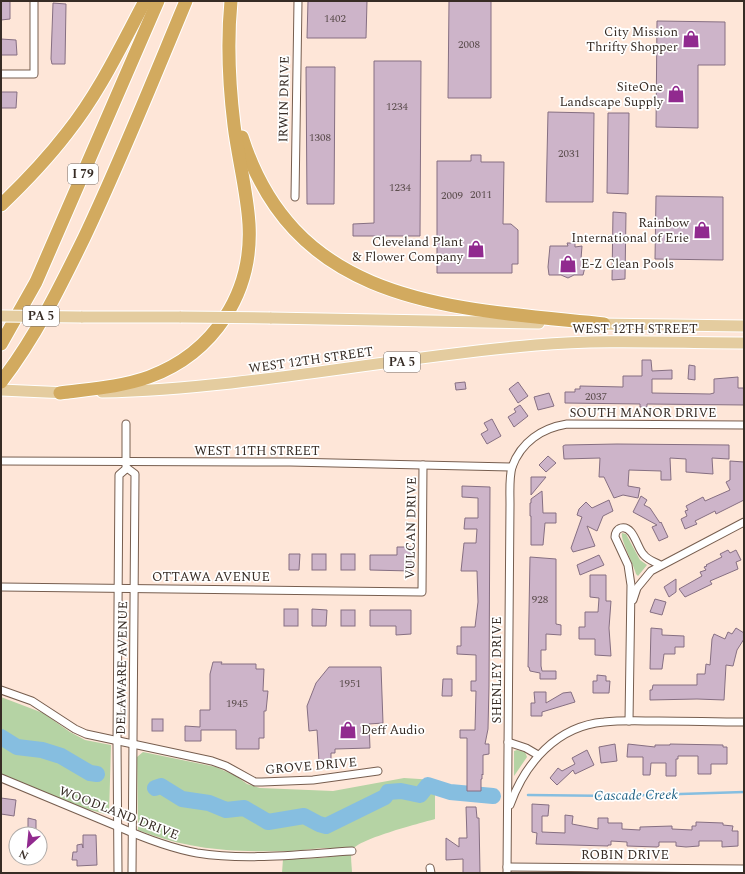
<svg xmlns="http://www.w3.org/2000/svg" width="745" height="874" viewBox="0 0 745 874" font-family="Spectral,serif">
  <rect width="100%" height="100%" fill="#fee6d8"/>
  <g fill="#b5d3a4">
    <path d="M622 533 626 534 640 560 647 565 638 576 636 574C634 565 620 539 622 533Z"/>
    <polygon points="1,697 43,713 70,732 85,740 111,745 109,815 79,807 1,774"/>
    <polygon points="517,750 525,752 527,757 514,776 514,751"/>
    <path d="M143 752 216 767 236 776 247 784 260 788 333 791 404 778 435 780V819C421 823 354 840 352 851 350 857 352 866 352 873H282L283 859C305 858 331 860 351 851 331 845 311 850 291 851 233 852 193 851 138 830L137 757Z"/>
  </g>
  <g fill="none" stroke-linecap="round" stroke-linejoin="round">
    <polyline stroke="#86bee0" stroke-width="2.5" points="528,795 617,796 744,792"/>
    <g stroke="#86bee0" stroke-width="16">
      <polyline points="1,737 17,747 42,750 61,756 90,773 97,774"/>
      <polyline points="155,788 161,786 182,799 209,803 226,810 244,808 268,822 304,816 319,824 326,826 385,797 388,792 401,791 420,795 428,785 450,792 493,796"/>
    </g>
  </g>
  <g fill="#cdb4c9" stroke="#866f82">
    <polygon points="1,1 10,1 10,19 1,20"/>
    <polygon points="308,1 367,1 366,38 307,38"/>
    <polygon points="449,1 491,1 491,98 448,98"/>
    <polygon points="53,3 66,4 65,64 52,64 51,59"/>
    <polygon points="657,21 725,22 725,65 698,65 698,128 656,127"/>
    <polygon points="1,39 16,40 17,55 1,55"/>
    <polygon points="374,61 421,61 420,236 353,236 353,224 374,223"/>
    <polygon points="306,67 335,67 334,204 307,204"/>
    <polygon points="1,92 17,92 16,108 1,108"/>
    <polygon points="548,112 594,113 593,202 546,202"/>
    <polygon points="608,113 629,113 628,194 607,193"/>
    <polygon points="471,155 481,155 481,162 504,162 503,224 511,224 518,230 518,264 512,264 512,273 437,273 437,161 471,161"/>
    <polygon points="656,196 723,197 723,260 655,259"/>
    <polygon points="613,212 626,213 625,279 612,280"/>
    <polygon points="567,243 575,243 575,247 582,246 581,259 583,259 585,267 583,275 574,275 568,278 561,275 549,275 548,267 550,246 568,246"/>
    <polygon points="642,360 651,360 652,371 672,370 672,379 652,379 652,393 710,394 714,393 714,379 738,377 738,388 744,388 744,405 647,404 647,407 640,407 640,404 565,403 565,392 575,392 575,389 580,389 580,386 623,387 623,376 642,376"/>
    <polygon points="689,365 695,366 695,380 688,379"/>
    <polygon points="465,382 466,389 456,390 455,383"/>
    <polygon points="518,382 528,396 518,403 509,389"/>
    <polygon points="549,393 554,406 538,410 534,397"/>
    <polygon points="520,405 528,416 514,427 508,417 516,412 514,409"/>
    <polygon points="492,419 501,436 487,444 481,434 488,430 484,423"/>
    <polygon points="617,444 729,445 729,459 712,458 713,474 686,472 686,459 670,458 671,480 661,480 661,471 629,470 628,486 640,488 638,498 623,495 614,498 604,477 599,477 600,458 564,459 563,446 565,445"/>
    <polygon points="548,456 556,463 546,472 539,465"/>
    <polygon points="730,461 744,462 744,500 716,514 715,511 695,521 697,524 685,529 681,519 687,516 685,511 688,510 686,506 703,497 705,501 730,490 726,482 730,480"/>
    <polygon points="531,477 546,477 531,495"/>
    <polygon points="462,486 490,487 489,686 488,729 485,744 489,744 489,754 483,755 483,775 482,774 482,779 481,779 481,791 467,791 467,738 460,738 460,730 475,730 476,691 471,691 471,681 476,681 476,655 457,654 457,646 461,646 461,627 475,627 478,602 477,571 461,571 464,543 476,543 477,529 464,529 465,518 478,518 478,498 462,497"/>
    <polygon points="542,491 543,513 556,513 556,523 545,523 543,545 531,545 531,516 530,516 530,503 531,503 531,499"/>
    <polygon points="641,496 647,500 644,505 650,508 660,523 661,522 668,537 659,541 652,527 657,525 633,512"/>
    <polygon points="609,500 613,511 603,516 597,531 587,526 595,546 573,552 571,548 582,517 577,515 579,509 586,502 592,508"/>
    <polygon points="397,547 411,547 411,571 370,570 370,555 397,555"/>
    <polygon points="728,550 730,553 736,550 741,560 736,562 738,569 710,581 712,584 685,597 679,589 702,576 700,572 706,570 704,567 707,566 706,565 722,557 720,554"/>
    <polygon points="289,554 300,554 299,570 289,570"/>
    <rect x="312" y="554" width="14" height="16"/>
    <rect x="341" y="554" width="14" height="16"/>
    <polygon points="599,555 604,565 580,575 577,565"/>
    <polygon points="530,557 556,559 556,624 561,625 561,635 546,634 546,650 541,650 541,666 542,671 556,671 556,679 540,679 540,673 530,671 529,667 528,667"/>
    <polygon points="590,575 606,575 606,601 611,601 609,628 611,656 595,655 595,639 579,639 579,627 585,627 585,612 598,612 599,598 590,597"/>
    <polygon points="676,579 676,592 669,597 664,587"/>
    <polygon points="655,599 666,602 662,615 650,612"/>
    <rect x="284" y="609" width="14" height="17"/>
    <polygon points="312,609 327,610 326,626 312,626"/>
    <rect x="341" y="610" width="14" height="16"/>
    <polygon points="370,610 411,610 411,634 396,635 396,626 370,626"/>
    <polygon points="651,628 662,629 662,635 684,636 684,647 675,647 675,654 664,654 662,669 650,669"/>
    <polygon points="736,628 744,633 744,639 737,650 733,666 726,665 724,700 697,699 650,700 650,690 652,690 653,685 697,685 697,674 705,674 706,664 710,665 712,639 714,634 725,639 728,632 732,634"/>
    <polygon points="213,662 222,662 221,664 256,664 256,669 264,669 263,691 268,691 266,711 264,711 264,738 259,738 259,749 236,749 236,730 201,730 201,741 185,741 185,726 200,727 200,710 210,710 210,674"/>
    <polygon points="329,667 381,667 383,723 369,724 370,748 335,749 335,753 331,753 331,762 319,762 317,730 309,731 307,706 316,683"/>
    <polygon points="597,675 606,676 606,681 610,681 609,693 593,693 593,681 597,681"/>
    <polygon points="443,679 452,679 452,696 442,696"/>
    <polygon points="534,692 546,692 546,703 563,693 571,692 575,702 542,712 542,716 531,716 531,703 535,703"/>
    <rect x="152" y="719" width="11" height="12"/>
    <polygon points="615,744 617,761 601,763 599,747"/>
    <polygon points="628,744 655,747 655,745 670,745 670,744 723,745 723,747 727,747 727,764 711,764 711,774 698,774 698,756 678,756 678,759 676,759 676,776 666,776 666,763 651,763 650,775 643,775 643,757 627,757"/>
    <polygon points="587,750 594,765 575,774 573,770 557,785 550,778 558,768 562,771 575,764 572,758"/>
    <polygon points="1,798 16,800 14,816 1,814"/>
    <polygon points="532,804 549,805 548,816 542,816 542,832 565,833 565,815 573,816 572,824 598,829 598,818 608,818 608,823 622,823 622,829 640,830 640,827 672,826 672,829 692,830 692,826 696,826 696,822 723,823 723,825 733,826 732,831 738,831 738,846 722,847 722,841 699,841 699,846 686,847 676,846 676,842 659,842 659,846 657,847 627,846 627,842 611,841 611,845 608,845 608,846 536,844 537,833 532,832"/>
    <polygon points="466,807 476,807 477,818 479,818 480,873 463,873 463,859 446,860 446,838 459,847 459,838 467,838"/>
    <polygon points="28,818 36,820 36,834 28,834"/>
    <polygon points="83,835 96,835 97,865 77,866 77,860 72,860 73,852 77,852 77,845 82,844 83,848"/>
  </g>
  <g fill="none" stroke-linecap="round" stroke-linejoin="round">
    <g stroke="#775e4f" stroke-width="9">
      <g id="minor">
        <polyline points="1,74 34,74 34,1"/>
        <polyline points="295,197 298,1"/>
        <polyline points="126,424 126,466"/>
        <polyline points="1,461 290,462 512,467"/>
        <polyline points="1,587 422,592 423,465"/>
        <polyline points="633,600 637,588 651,571 744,522"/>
        <polyline points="1,690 32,701 75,729 86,734 212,761 226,766 255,782 262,782 313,780 378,771"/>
        <path d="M629 721 631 585 628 565 615 537C615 533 617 529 621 528 634 525 637 549 644 555 648 560 655 562 660 565"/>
        <polyline points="508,742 526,748 538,755"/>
        <path d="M1 778C40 794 80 811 119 827 144 838 170 848 197 853 247 861 301 854 352 851"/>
        <path d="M510 805C525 763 557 726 604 722 622 720 641 721 659 721 687 721 716 722 744 722"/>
        <polyline points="507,867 744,869"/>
        <polyline points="430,868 431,873"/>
        <polyline points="118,873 117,742 119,475 127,468 135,474 132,873"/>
        <path d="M507 873 510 504C510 492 509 478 512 467 521 442 542 428 567 424L744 425"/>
      </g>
    </g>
    <g stroke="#fff" stroke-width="13">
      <g id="primary">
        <polyline points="81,317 181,317"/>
        <polyline points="270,318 539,323"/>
        <polyline points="597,324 744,326"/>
        <polyline points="1,390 68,393"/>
        <path d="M102 392C248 389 391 357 536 345 605 339 675 343 744 343"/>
      </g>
    </g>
    <g stroke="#fff" stroke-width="15">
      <g id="motorway">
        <path d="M242 137C296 307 454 308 604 324"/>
        <path d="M1 205C24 183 47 159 67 133 99 93 121 46 145 1"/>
        <polyline points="1,344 36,282 158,1"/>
        <path d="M1 382C35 338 60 287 84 238 121 160 153 80 186 1"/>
        <path d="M60 393C90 389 121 387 149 377 214 353 253 293 249 224 247 191 238 158 234 125 229 84 227 42 231 1"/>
      </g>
    </g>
    <use href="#minor" stroke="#fff" stroke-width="7"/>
    <use href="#primary" stroke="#e4cc9f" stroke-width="11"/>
    <use href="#motorway" stroke="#d2aa5f" stroke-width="13"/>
    <g stroke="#fff" stroke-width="13" stroke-linecap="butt">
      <g id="primary-bridge">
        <polyline points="1,316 81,317"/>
        <polyline points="181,317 270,318"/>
      </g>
    </g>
    <use href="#primary-bridge" stroke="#e4cc9f" stroke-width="11"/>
  </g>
  <defs>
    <g id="shop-bare" transform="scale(1.38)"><path d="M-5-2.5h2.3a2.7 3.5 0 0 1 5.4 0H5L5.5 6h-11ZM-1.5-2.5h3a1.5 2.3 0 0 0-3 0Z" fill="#912a8f" stroke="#fff" stroke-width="2.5" paint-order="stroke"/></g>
  </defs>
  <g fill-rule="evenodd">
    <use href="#shop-bare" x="691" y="39"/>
    <use href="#shop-bare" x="676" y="94"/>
    <use href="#shop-bare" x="702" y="230"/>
    <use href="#shop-bare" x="476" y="249"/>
    <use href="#shop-bare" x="568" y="264"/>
    <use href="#shop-bare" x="348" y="730"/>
  </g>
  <g text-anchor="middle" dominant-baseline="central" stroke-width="3.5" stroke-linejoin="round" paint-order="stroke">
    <g font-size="11" fill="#5c4e4e">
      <text x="335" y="18">1402</text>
      <text x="469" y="44">2008</text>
      <text x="397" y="106">1234</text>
      <text x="320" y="137">1308</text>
      <text x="569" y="153">2031</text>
      <text x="400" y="187">1234</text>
      <text x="481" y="194">2011</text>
      <text x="452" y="195">2009</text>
      <text x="596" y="396">2037</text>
      <text x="540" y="599">928</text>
      <text x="350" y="683">1951</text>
      <text x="237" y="703">1945</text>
    </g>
    <g fill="#fff" stroke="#736b66" stroke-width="1">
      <rect x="68" y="164" width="30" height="20" rx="3"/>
      <rect x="23" y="306" width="36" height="20" rx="3"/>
      <rect x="384" y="352" width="36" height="20" rx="3"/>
    </g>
    <g font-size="12" font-weight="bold" fill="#372c25">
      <text x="83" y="174">I 79</text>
      <text x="41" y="316">PA 5</text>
      <text x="402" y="362">PA 5</text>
    </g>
    <g font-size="13" fill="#372c25" stroke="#fff" text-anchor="end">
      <text x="678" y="32">City Mission<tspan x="678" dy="15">Thrifty Shopper</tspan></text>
      <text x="663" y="87">SiteOne<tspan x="663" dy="15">Landscape Supply</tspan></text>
      <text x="689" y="223">Rainbow<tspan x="689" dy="15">International of Erie</tspan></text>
      <text x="463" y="242">Cleveland Plant<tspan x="463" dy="15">&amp; Flower Company</tspan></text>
      <text x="581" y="264" text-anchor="start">E-Z Clean Pools</text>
      <text x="361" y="730" text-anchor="start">Deff Audio</text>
    </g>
    <g font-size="13" fill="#372c25" stroke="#fff">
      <text transform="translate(284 99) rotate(-89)">IRWIN DRIVE</text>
      <text x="635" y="329">WEST 12TH STREET</text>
      <text transform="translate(311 360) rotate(-8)">WEST 12TH STREET</text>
      <text x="643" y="413">SOUTH MANOR DRIVE</text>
      <text x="257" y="451">WEST 11TH STREET</text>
      <text transform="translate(411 528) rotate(-89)">VULCAN DRIVE</text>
      <text x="211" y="577">OTTAWA AVENUE</text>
      <text transform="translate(122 668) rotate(-89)">DELAWARE AVENUE</text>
      <text transform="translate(497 670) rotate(-90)">SHENLEY DRIVE</text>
      <text transform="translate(311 766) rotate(-5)">GROVE DRIVE</text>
      <text transform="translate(119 813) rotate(21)">WOODLAND DRIVE</text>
      <text x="625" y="855">ROBIN DRIVE</text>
    </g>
    <g font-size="14" font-style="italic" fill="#1d5f81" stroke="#fff">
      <text transform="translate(636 795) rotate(-1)">Cascade Creek</text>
    </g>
  </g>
  <rect width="745" height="874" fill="none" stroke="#372c25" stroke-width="4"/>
  <g transform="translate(28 846) rotate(207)"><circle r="19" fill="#ffffff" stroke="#afaba8"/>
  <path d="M0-3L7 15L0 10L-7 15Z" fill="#912a8f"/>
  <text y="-6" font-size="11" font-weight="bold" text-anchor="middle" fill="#372c25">N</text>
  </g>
</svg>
